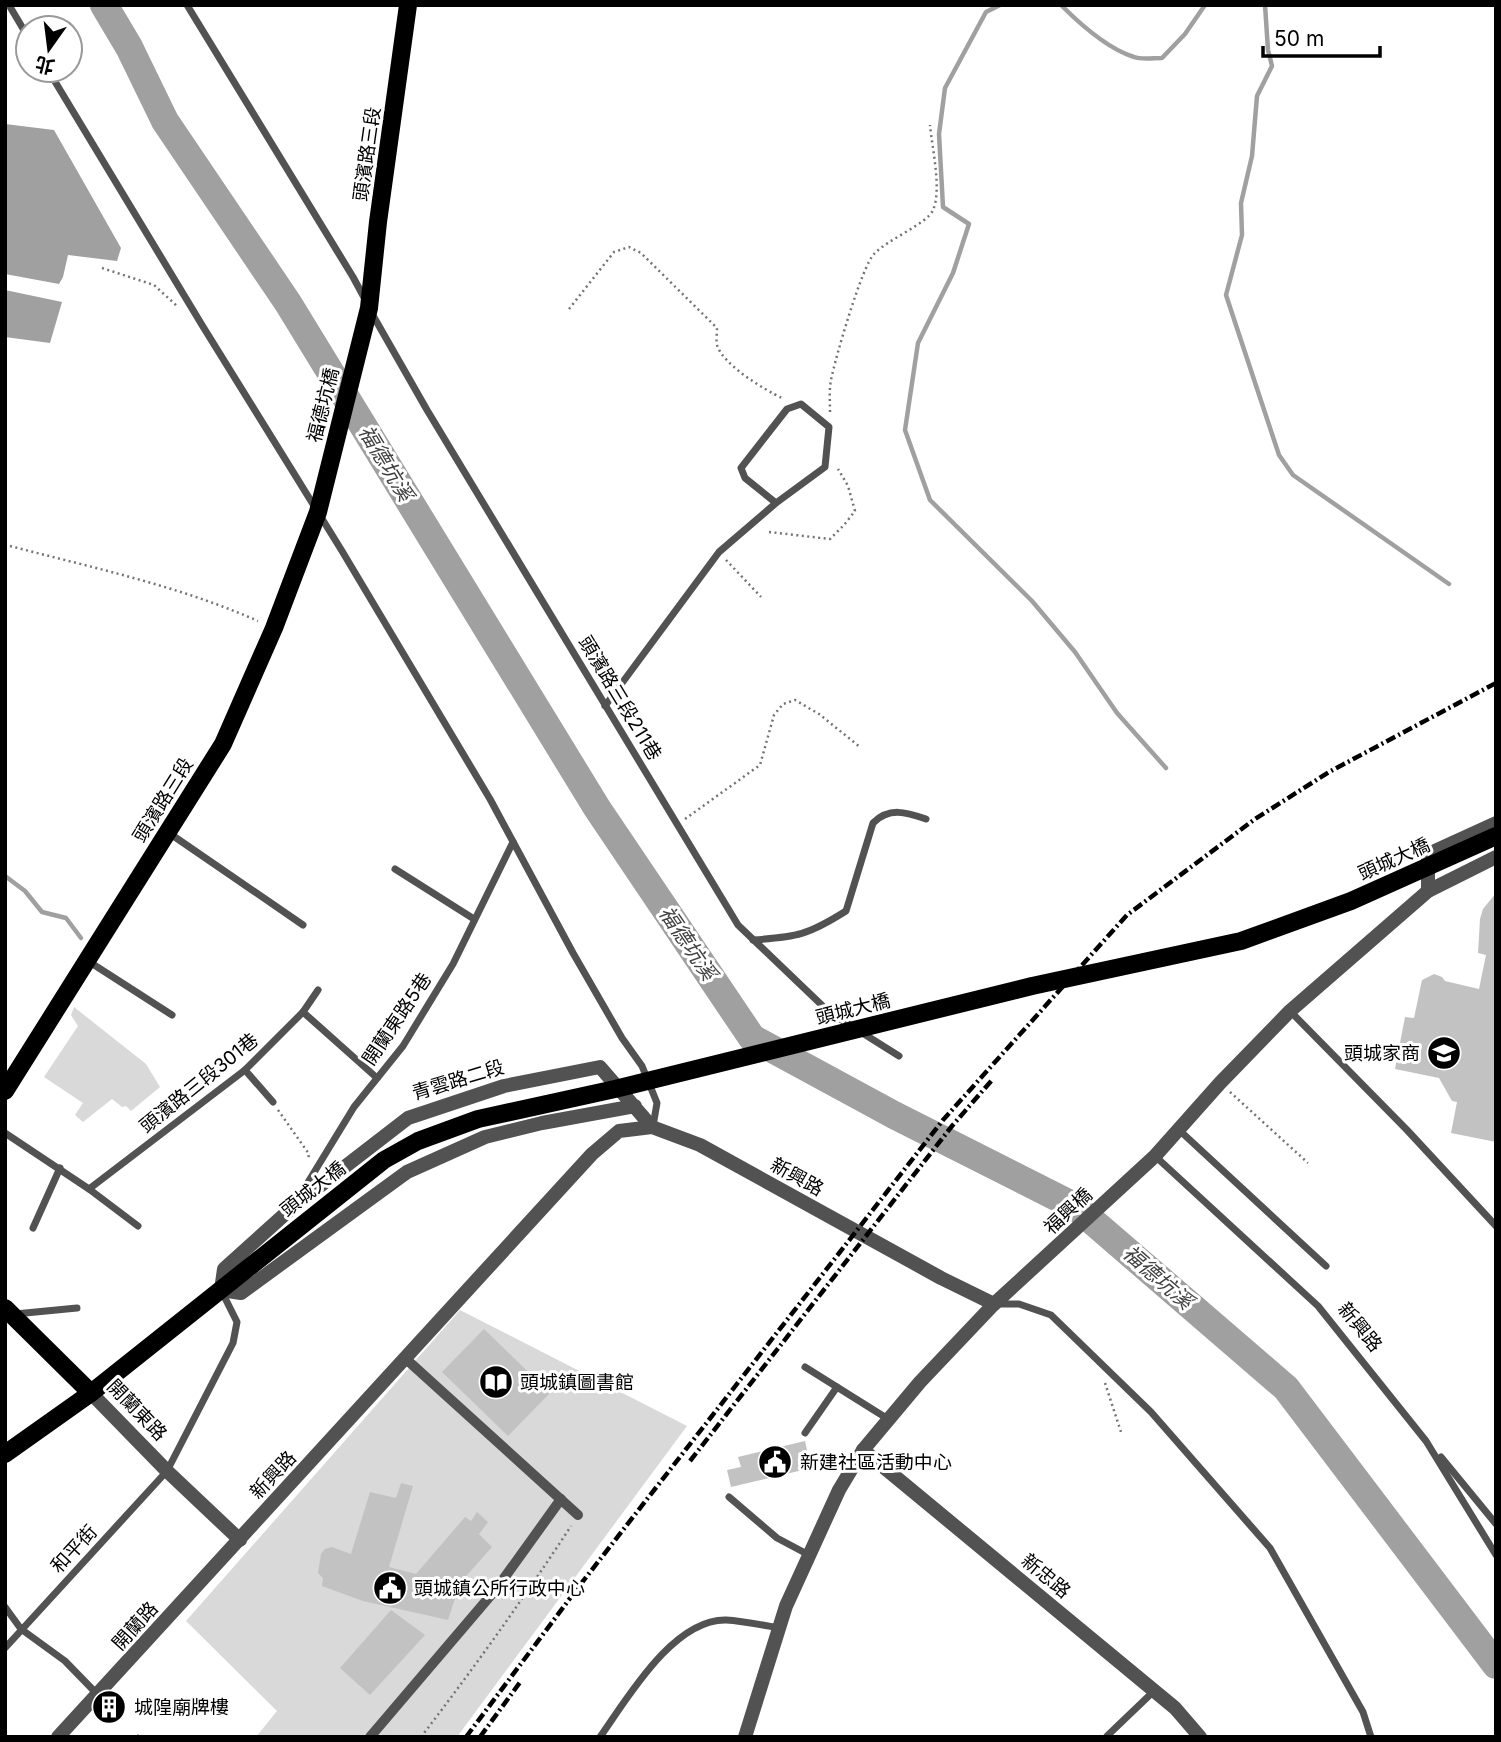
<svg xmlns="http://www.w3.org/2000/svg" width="1501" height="1742" viewBox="0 0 1501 1742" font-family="Inter,'Noto Sans TC',sans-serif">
  <rect width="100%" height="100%" fill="#fff"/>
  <g fill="#d9d9d9">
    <polygon points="74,1007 146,1064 160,1087 131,1111 126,1106 122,1107 112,1099 83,1122 75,1115 83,1103 44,1077 78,1026 71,1015"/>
    <polygon points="460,1310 687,1426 457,1737 256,1737 277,1711 186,1621"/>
  </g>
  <g fill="#a0a0a0">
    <polygon points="5,124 54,130 121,248 117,261 68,255 63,277 59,284 5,274"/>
    <polygon points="5,290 62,302 50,343 5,337"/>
  </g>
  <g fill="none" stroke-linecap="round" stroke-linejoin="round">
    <g stroke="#a0a0a0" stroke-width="4.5">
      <polyline points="1000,5 986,12 945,88 939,134 943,207 969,224 953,273 918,343 905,430 930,500 1032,601 1075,652 1117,713 1166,768"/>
      <path d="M1061 5C1080 24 1108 49 1134 57 1142 60 1153 58 1162 58L1185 34 1205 5"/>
      <polyline points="1265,5 1268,50 1272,66 1257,96 1252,156 1241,203 1242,235 1226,295 1279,455 1293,475 1449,584"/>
      <polyline points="5,876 25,891 42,912 66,918 81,938"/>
    </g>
    <polyline stroke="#a0a0a0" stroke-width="28" points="104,5 129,47 165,121 288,303 597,808 752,1038 894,1115 1076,1207 1286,1388 1496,1665"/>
  </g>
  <g fill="#c2c2c2">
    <polygon points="1496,893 1496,1142 1451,1133 1457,1102 1452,1101 1439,1078 1395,1069 1405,1017 1414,1018 1422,980 1434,974 1442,977 1445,981 1479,989 1486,955 1478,953 1480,919 1483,909"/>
    <polygon points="484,1329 550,1393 508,1436 442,1372"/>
    <polygon points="805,1441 811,1468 731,1487 727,1470 741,1467 738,1457"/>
    <polygon points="401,1483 413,1486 389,1567 416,1574 465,1517 471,1521 477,1512 488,1522 479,1534 492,1547 460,1583 448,1620 363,1601 322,1586 323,1578 318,1573 321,1554 325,1549 332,1547 351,1554 370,1492 396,1498"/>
    <polygon points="391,1610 425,1635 370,1695 340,1668"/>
  </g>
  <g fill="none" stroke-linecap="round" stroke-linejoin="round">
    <g stroke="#747474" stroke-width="2.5" stroke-dasharray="2 3.5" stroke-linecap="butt">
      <polyline points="102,268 154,285 177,306"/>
      <path d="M569 309 614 252 629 247 641 253 717 328C717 333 716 341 717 345 723 365 765 390 782 398"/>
      <path d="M830 412C830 401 829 390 831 380 835 359 862 266 874 254 888 239 927 224 933 210 942 190 932 148 930 125"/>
      <polyline points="769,532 830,539 844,525 855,511 848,486 838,469"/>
      <path d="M10 546C94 568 179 586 258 621"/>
      <polyline points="726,560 761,597"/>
      <polyline points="685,819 760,765 774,715 783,704 795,700 819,714 860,747"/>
      <polyline points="1230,1092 1308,1163"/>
      <polyline points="278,1110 309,1154 308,1160"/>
      <polyline points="1105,1383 1122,1435"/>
      <polyline points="107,1705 113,1711"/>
      <polyline points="137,1735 139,1737"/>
      <path d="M421 1737C474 1668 524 1598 571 1526"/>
    </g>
    <g stroke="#525252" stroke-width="7">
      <polyline points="9,5 28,37"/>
      <polyline points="187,5 353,277 366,301"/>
      <polyline points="48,70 202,325 342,551 490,799 573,953 622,1038 642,1066 657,1103 653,1126"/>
      <polyline points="371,312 427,410 738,925 829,1012 899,1056"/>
      <polyline points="605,706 719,552 776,503 825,467 829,427 801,404 787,409 741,468 745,478 776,503"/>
      <polyline points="169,833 303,925"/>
      <polyline points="395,869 474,919"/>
      <path d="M753 940C797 937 808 935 846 911L873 823C889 807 906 812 926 819"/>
      <polyline points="88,961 172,1015"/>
      <polyline points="1290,1011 1407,1130 1496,1226"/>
      <polyline points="303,1012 377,1078"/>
      <polyline points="245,1070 273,1102"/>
      <polyline points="1178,1129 1326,1266"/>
      <polyline points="5,1133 89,1189 138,1226"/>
      <polyline points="1155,1156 1318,1306 1426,1441 1496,1555"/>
      <polyline points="89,1189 245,1070 303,1012 318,990"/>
      <polyline points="299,1197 354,1107 403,1046 453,964 513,842"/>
      <polyline points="33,1228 60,1168"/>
      <polyline points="997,1304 1019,1304 1051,1315 1151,1412 1270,1548 1363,1712 1371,1737"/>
      <polyline points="15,1314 77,1308"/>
      <polyline points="805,1367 888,1419"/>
      <polyline points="805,1433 837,1387"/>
      <polyline points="1441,1457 1496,1524"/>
      <polyline points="729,1497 777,1538 809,1555"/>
      <polyline points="5,1607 21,1629 65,1661 98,1695"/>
      <polyline points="5,1648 167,1471 233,1343 237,1322 221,1290"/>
      <polyline points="1107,1736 1154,1691"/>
      <path d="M600 1737C627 1699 673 1619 726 1620 743 1621 762 1625 779 1628"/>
    </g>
    <g stroke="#525252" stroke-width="10">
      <polyline points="406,1359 578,1515"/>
      <polyline points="370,1737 497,1588 561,1499"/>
    </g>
    <g stroke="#525252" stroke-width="14">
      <polyline points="635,1106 542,1123 485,1137 407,1172 241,1293 221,1290 224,1269 294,1206 408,1118 504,1086 600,1067 652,1127"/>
      <polyline points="91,1393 167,1471 240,1540"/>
      <polyline points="863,1450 1175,1708 1200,1737"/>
      <polyline points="745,1737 786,1606 839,1490 863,1450 920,1382 994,1304"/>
    </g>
    <g stroke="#525252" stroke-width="14">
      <polyline points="1428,891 1428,854 1496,823"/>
      <polyline points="58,1737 592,1154 619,1131 652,1127 700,1145 941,1278 994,1304 1155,1156 1220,1083 1290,1011 1428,891 1496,857"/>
    </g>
    <g stroke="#000" stroke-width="18">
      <polyline points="5,1091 223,744 274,628 318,512 369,308 378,222 408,5"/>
      <polyline points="5,1308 91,1393"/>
      <polyline points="5,1454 91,1393 384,1160 418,1141 478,1119 615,1089 1032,986 1241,941 1351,901 1496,836"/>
    </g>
    <g stroke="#000" stroke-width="4.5" stroke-dasharray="10 3.5 2 3.5" stroke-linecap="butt">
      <polyline points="690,1461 952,1126 992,1080"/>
      <polyline points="466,1737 580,1585 943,1120 1127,915 1255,819 1329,772 1496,683"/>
      <polyline points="480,1737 521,1681"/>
    </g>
  </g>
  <defs>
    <g id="school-disc" transform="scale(1.75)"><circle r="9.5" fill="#000" stroke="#fff"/><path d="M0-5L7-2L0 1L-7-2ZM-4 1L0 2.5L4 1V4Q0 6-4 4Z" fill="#fff"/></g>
    <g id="library-disc" transform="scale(1.75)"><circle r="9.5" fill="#000" stroke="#fff"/><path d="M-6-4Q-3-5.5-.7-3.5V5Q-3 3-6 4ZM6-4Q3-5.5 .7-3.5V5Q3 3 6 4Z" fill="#fff"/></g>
    <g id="civic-disc" transform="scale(1.75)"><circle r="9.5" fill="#000" stroke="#fff"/><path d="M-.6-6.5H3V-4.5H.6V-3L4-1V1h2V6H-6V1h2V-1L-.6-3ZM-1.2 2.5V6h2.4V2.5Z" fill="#fff"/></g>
    <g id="building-disc" transform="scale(1.75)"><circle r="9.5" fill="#000" stroke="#fff"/><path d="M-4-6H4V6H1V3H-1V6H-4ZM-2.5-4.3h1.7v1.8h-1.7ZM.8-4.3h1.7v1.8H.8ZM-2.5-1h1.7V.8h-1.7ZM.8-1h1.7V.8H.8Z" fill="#fff"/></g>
  </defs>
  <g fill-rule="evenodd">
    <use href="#school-disc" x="1444" y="1053"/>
    <use href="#library-disc" x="496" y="1382"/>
    <use href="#civic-disc" x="775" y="1462"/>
    <use href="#civic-disc" x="390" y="1588"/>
    <use href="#building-disc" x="109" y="1707"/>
  </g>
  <g text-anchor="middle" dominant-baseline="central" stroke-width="6" stroke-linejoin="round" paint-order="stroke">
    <g font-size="19" fill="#000" stroke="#fff">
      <text transform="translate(367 154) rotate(-82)">頭濱路三段</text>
      <text transform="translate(323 405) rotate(-76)">福德坑橋</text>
      <text transform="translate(620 698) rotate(59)">頭濱路三段211巷</text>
      <text transform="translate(163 800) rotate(-58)">頭濱路三段</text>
      <text transform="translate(1394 859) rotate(-24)">頭城大橋</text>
      <text transform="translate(853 1009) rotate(-14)">頭城大橋</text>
      <text transform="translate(397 1019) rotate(-56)">開蘭東路5巷</text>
      <text transform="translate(458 1080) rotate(-17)">青雲路二段</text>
      <text transform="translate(199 1083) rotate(-39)">頭濱路三段301巷</text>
      <text transform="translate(797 1177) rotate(29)">新興路</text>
      <text transform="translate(313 1189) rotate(-38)">頭城大橋</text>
      <text transform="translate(1068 1211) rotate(-43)">福興橋</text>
      <text transform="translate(1360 1327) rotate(51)">新興路</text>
      <text transform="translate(137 1410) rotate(46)">開蘭東路</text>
      <text transform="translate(273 1475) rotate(-47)">新興路</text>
      <text transform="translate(74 1549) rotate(-47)">和平街</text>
      <text transform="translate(1046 1576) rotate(40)">新忠路</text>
      <text transform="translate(135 1626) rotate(-48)">開蘭路</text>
    </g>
    <g font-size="19" fill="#000" stroke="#fff" text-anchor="start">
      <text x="1420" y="1053" text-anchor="end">頭城家商</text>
      <text x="520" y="1382">頭城鎮圖書館</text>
      <text x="800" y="1462">新建社區活動中心</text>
      <text x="414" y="1588">頭城鎮公所行政中心</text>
      <text x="134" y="1707">城隍廟牌樓</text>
    </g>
    <g font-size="21" font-style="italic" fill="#414141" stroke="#fff">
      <text transform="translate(386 463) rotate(59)">福德坑溪</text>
      <text transform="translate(688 943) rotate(56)">福德坑溪</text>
      <text transform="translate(1158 1277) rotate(41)">福德坑溪</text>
    </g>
  </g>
  <rect width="1501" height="1742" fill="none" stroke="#000000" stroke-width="14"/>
  <g transform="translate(49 49) rotate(194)"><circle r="33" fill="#ffffff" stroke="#999999" stroke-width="2"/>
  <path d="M0-5L12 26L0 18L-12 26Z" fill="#000000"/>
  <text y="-10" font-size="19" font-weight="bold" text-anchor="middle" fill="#000000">北</text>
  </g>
  <path d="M1263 46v10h117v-10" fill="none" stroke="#000000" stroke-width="3.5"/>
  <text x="1274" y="46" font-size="21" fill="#000000" stroke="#ffffff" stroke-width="5" paint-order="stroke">50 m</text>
</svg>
